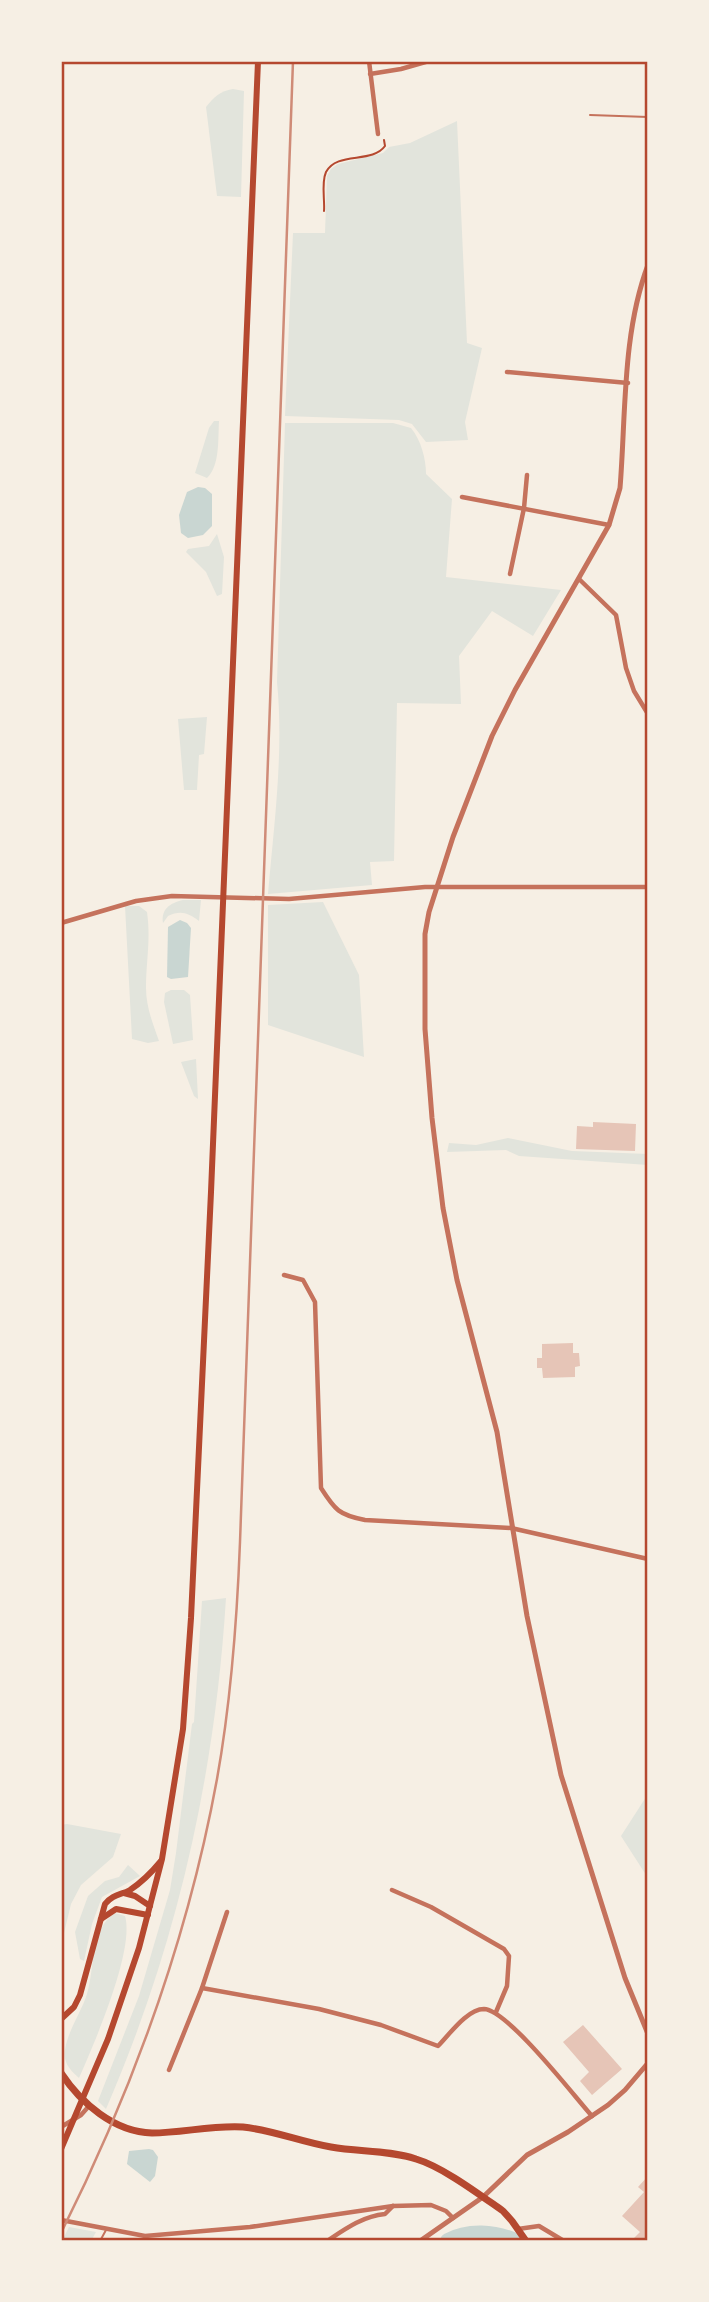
<svg xmlns="http://www.w3.org/2000/svg" width="709" height="2302" viewBox="0 0 709 2302" font-family="'Varela Round',sans-serif">
  <rect width="100%" height="100%" fill="#f6efe4"/>
  <g fill="#e2e4dc">
    <path d="M233 89 244 91 241 197 217 196 206 107C214 97 220 91 233 89Z"/>
    <polygon points="457,121 467,343 482,348 465,422 468,440 426,442 412,424 399,420 285,416 293,233 325,233 327,176 331,169 338,164 383,153 389,147 410,143"/>
    <path d="M214 421H219C218 439 220 466 207 478L195 473 209 428Z"/>
    <path d="M285 423H393L411 428C421 440 426 459 426 474L452 499 446 577 561 590 533 636 492 611 459 656 461 704 397 703 394 861 370 862 372 885 268 894C274 824 284 752 277 682Z"/>
    <polygon points="217,534 224,557 222,594 217,596 206,572 186,552 188,549 209,546"/>
    <polygon points="207,717 204,754 199,755 197,790 184,790 178,719"/>
    <path d="M183 900H201L199 921C188 913 181 910 168 916L163 923C161 909 170 903 183 900Z"/>
    <polygon points="323,902 359,975 364,1057 268,1025 268,905"/>
    <path d="M125 906H139L147 912C151 940 146 961 146 988 146 1007 153 1024 159 1041L148 1043 132 1039Z"/>
    <polygon points="171,990 184,990 190,995 193,1040 173,1044 164,1002 165,993"/>
    <polygon points="196,1059 198,1099 194,1096 181,1062"/>
    <polygon points="508,1138 572,1151 648,1154 648,1165 519,1156 506,1150 447,1152 449,1143 476,1145"/>
    <path d="M226 1598C215 1776 177 1945 106 2109L98 2101 139 1996 170 1890 176 1853 192 1724 194 1722 202 1601Z"/>
    <polygon points="648,1794 648,1878 621,1836"/>
    <polygon points="67,1824 121,1834 113,1857 81,1885 71,1904 64,1933 61,1929 61,1825"/>
    <polygon points="128,1865 140,1876 102,1897 92,1924 84,1961 80,1959 75,1932 88,1896 105,1881 119,1877"/>
    <path d="M115 1913 125 1916C135 1950 94 2044 79 2078 70 2070 63 2063 65 2050 68 2030 81 2013 87 1994 95 1968 90 1929 115 1913Z"/>
    <polygon points="69,2227 96,2232 91,2241 62,2241"/>
  </g>
  <g fill="#c9d6d2">
    <polygon points="198,487 205,488 212,494 212,526 203,535 188,538 181,533 179,515 187,492"/>
    <polygon points="180,920 187,923 191,928 188,977 171,979 167,977 168,927"/>
    <polygon points="149,2149 153,2150 158,2157 155,2176 150,2182 127,2164 129,2151"/>
  </g>
  <g fill="none" stroke-linecap="round" stroke-linejoin="round">
    <path stroke="#c9d6d2" stroke-width="16" d="M448 2241C468 2230 495 2232 515 2241"/>
  </g>
  <g fill="#e6c5b7">
    <polygon points="593,1122 636,1124 635,1151 576,1149 577,1126 593,1127"/>
    <polygon points="573,1343 573,1353 579,1353 580,1366 575,1367 575,1377 543,1378 542,1368 537,1368 537,1358 542,1358 542,1344"/>
    <polygon points="583,2025 622,2069 592,2095 580,2081 589,2072 563,2042"/>
    <polygon points="648,2176 648,2241 637,2241 634,2238 640,2232 622,2216 644,2192 638,2187"/>
  </g>
  <g fill="none" stroke-linecap="round" stroke-linejoin="round">
    <path stroke="#b5482f" stroke-width="2" d="M324 211C325 200 321 183 326 172 337 151 372 164 385 146L384 140"/>
    <g stroke="#c5725c" stroke-width="2">
      <polyline points="590,115 648,117"/>
      <polyline points="100,2241 106,2230"/>
    </g>
    <g stroke="#c5725c" stroke-width="4.5">
      <polyline points="369,61 378,134"/>
      <polyline points="370,74 401,69 429,61"/>
      <polyline points="507,372 628,383"/>
      <polyline points="462,497 609,525"/>
      <polyline points="510,574 524,508 527,475"/>
      <polyline points="579,579 616,615 626,668 634,691 648,714"/>
      <polyline points="61,923 136,901 172,896 289,899 425,887 648,887"/>
      <path d="M284 1275 303 1280 315 1302 321 1488C335 1510 339 1515 365 1520L511 1528 648 1559"/>
      <polyline points="392,1890 431,1907 504,1949 509,1956 507,1986 496,2012"/>
      <path d="M202 1988 319 2009 381 2025 438 2046C449 2035 467 2009 484 2009 508 2010 574 2096 592 2116"/>
      <polyline points="169,2070 202,1988 227,1912"/>
      <polyline points="61,2127 81,2115 89,2106"/>
      <polyline points="61,2220 145,2236 250,2227 393,2206 431,2205 446,2211 453,2218"/>
      <polyline points="518,2229 539,2226 564,2241"/>
      <path d="M327 2241C345 2229 363 2216 385 2214L393 2206"/>
    </g>
    <g stroke="#c5725c" stroke-width="5">
      <path d="M648 265C622 334 626 415 620 488L609 525 515 690 492 736 453 837 429 912 425 934V1029L432 1118 443 1208 457 1280 497 1432 527 1616 561 1775 625 1978 648 2034"/>
      <polyline points="420,2241 483,2197 527,2155 568,2132 608,2105 625,2090 648,2063"/>
    </g>
    <g stroke="#b5482f" stroke-width="6">
      <polyline points="124,1893 135,1896 150,1906"/>
      <polyline points="101,1919 116,1909 148,1915"/>
      <path d="M61 2019 74 2007 80 1995 105 1904C113 1894 121 1895 130 1890 142 1882 152 1872 161 1861"/>
      <polyline points="61,2149 108,2039 139,1948 162,1859 183,1729 191,1618 211,1192 258,61"/>
    </g>
    <path stroke="#b5482f" stroke-width="7" d="M61 2073C81 2103 114 2132 152 2133 182 2133 212 2125 243 2127 273 2130 301 2142 331 2147 359 2152 389 2150 416 2159 443 2167 480 2195 503 2211L512 2221 526 2241"/>
    <path stroke="#cf8b77" stroke-width="2.5" d="M61 2233C133 2089 188 1938 217 1779 231 1701 237 1621 240 1542L293 61"/>
  </g>
  <rect width="709" height="2302" fill="none" stroke="#f6efe4" stroke-width="126"/>
  <rect x="63" y="63" width="583" height="2176" fill="none" stroke="#b5482f" stroke-width="2.5"/>
</svg>
